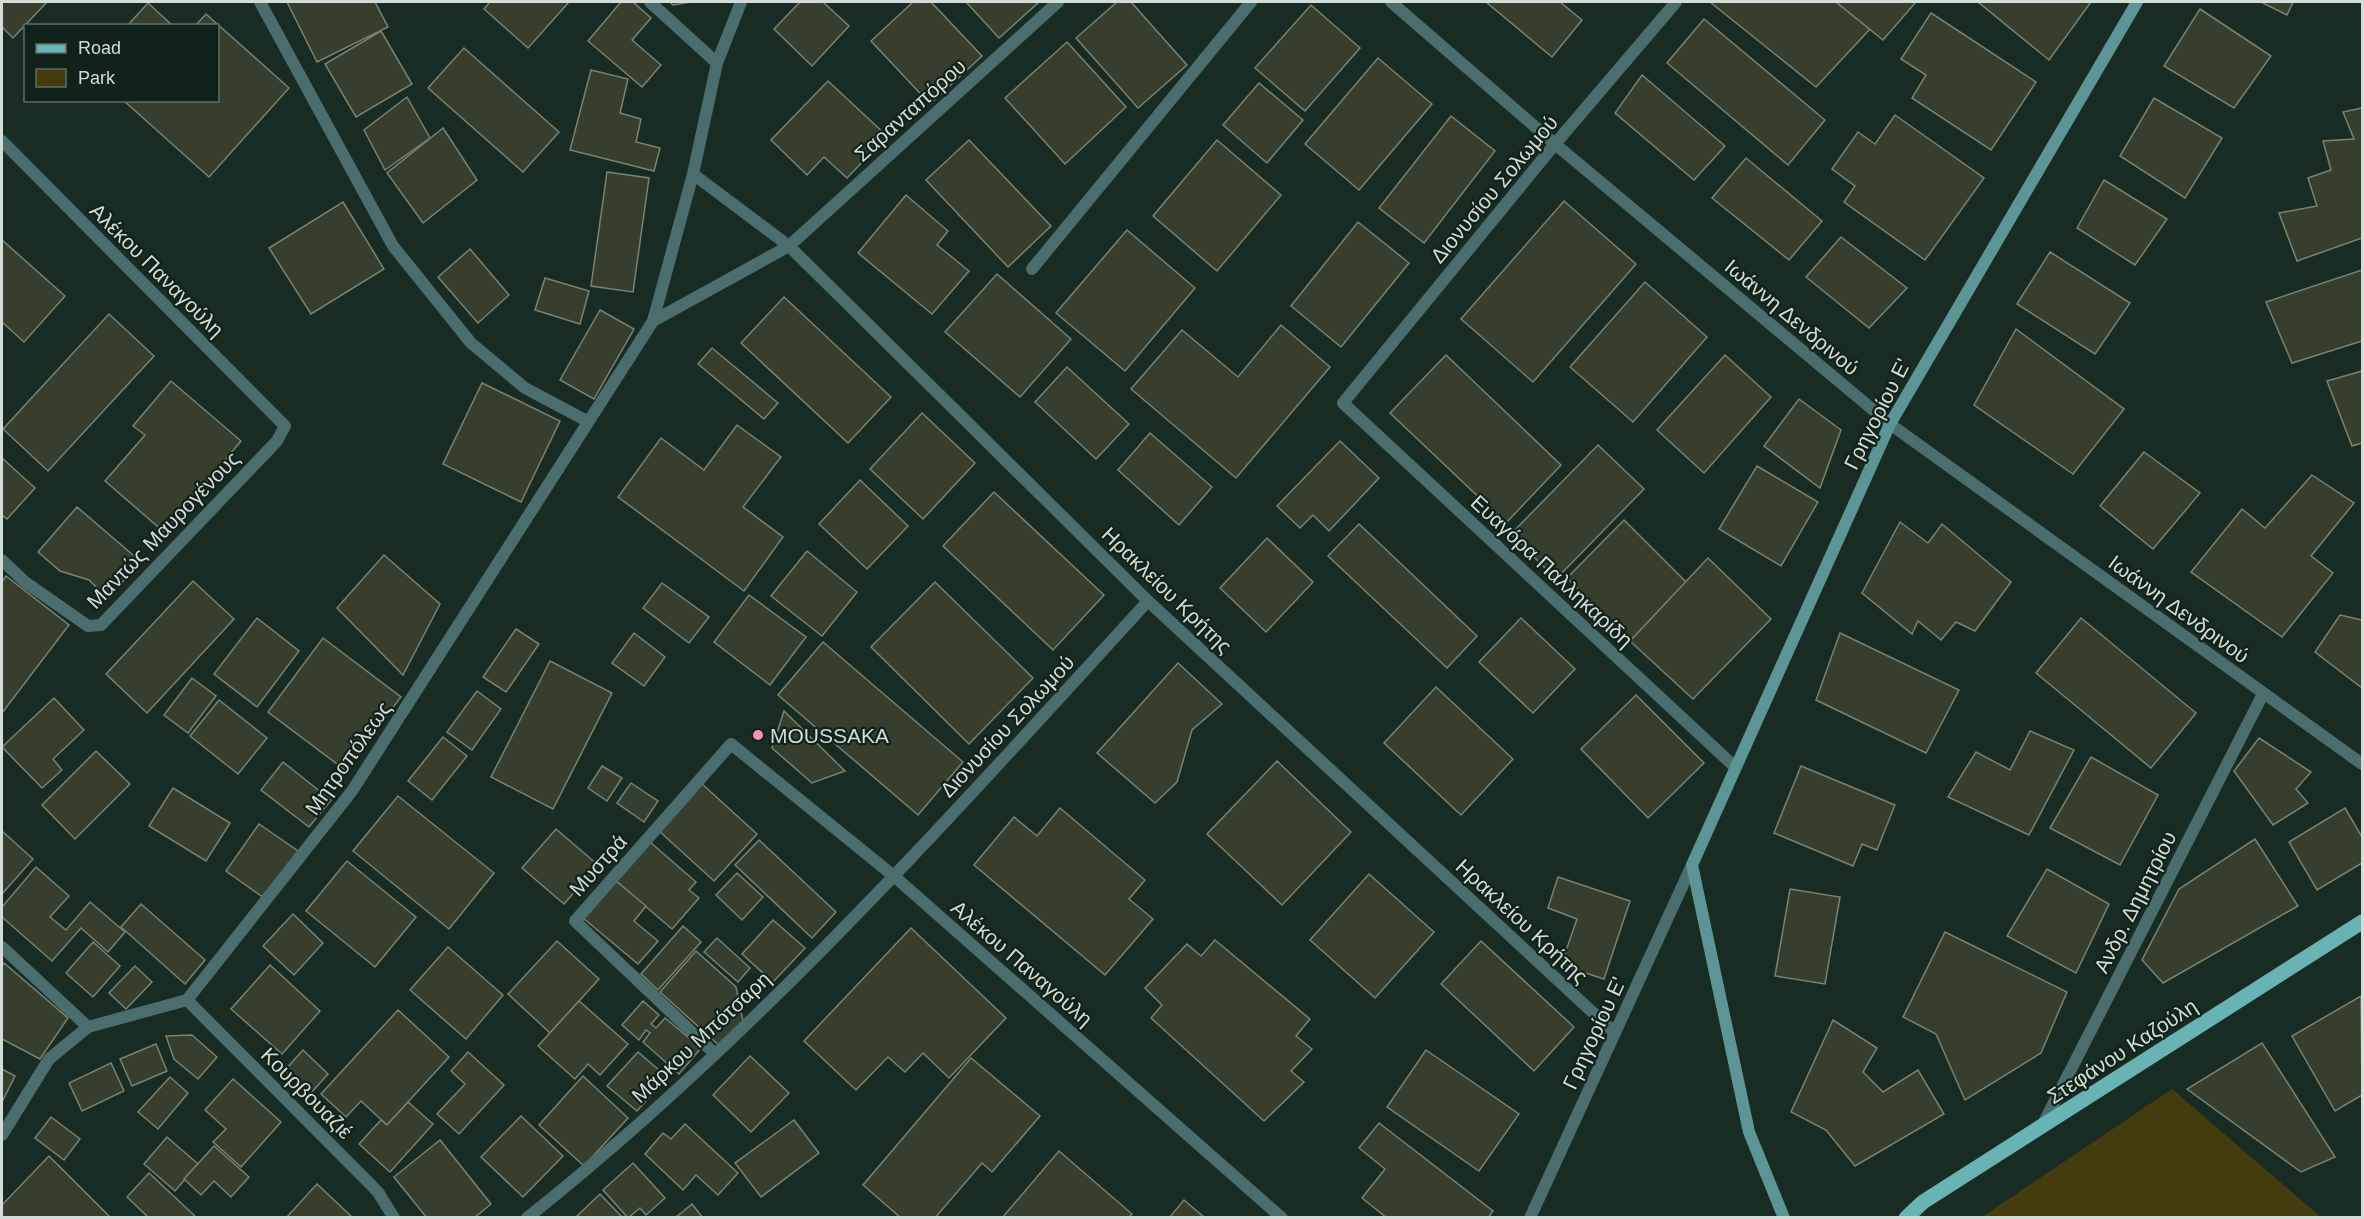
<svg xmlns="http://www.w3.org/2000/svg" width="2364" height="1219" viewBox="0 0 2364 1219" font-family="Arial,sans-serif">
  <rect width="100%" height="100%" fill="#192c23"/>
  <polygon fill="#443b0e" points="2172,1089 2321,1217 1982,1217"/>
  <g fill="#363f2e" stroke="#798371" stroke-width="1.5">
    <polygon points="2,2 47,2 13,38 2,27"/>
    <polygon points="287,2 375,2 388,27 317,62"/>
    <polygon points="490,2 569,2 528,48 484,9"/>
    <polygon points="621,2 633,2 651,18 632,40 661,65 642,87 588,41"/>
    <polygon points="670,2 691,2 673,5"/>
    <polygon points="800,2 823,2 849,26 812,66 774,29"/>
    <polygon points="913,2 931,2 982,56 930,104 871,41"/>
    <polygon points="966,2 1039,2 999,38"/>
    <polygon points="1117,2 1131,2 1187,65 1138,108 1076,38"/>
    <polygon points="1486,2 1560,2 1582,20 1552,57"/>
    <polygon points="1710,2 1836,2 1870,29 1816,87"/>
    <polygon points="1836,2 1916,2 1883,40"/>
    <polygon points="1978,2 2091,2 2049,60"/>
    <polygon points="2261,2 2293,2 2287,15"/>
    <polygon points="148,3 173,26 127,26"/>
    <polygon points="1311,5 1360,48 1305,111 1255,68"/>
    <polygon points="2200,9 2271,56 2234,108 2164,66"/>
    <polygon points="1931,13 2036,82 1991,150 1912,98 1926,75 1901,59"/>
    <polygon points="206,14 289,88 209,177 123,100 218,100 218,26 195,26"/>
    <polygon points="1704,19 1825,120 1788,165 1667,63"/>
    <polygon points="381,31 412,84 356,117 325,64"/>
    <polygon points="1067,42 1126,107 1065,164 1005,98"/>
    <polygon points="464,48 559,132 523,172 428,88"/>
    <polygon points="1378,58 1432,104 1359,190 1305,144"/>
    <polygon points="591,70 628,79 620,113 641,119 636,142 660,148 654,171 570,150"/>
    <polygon points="1642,75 1725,146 1694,180 1615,113"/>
    <polygon points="828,81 887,136 847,178 824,157 807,175 771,140"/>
    <polygon points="1259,83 1303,120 1267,163 1223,125"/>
    <polygon points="407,97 430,138 385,170 364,130"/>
    <polygon points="2154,98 2222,138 2185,198 2120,156"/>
    <polygon points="2362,108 2362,238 2297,261 2279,213 2317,206 2308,178 2331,170 2323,141 2354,139 2343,112"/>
    <polygon points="1895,115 1984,178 1925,260 1844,202 1855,186 1832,169 1858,132 1875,144"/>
    <polygon points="1451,116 1495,151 1424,243 1379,208"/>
    <polygon points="443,128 477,180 423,223 387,173"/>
    <polygon points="969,140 1051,226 1008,267 926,180"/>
    <polygon points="1217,140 1281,195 1217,271 1153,216"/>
    <polygon points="1746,158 1822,221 1789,260 1712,198"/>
    <polygon points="607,172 649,178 633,292 591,286"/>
    <polygon points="2104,180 2167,219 2135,265 2077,228"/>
    <polygon points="906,195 948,231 937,245 969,271 932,314 858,253"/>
    <polygon points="1564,201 1636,264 1533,382 1461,319"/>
    <polygon points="343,202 384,269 311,314 269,248"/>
    <polygon points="1358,222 1409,263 1341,347 1291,306"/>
    <polygon points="1127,230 1195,288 1125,371 1056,313"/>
    <polygon points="1841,237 1907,288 1869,328 1806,277"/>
    <polygon points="2,240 65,296 24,342 2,322"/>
    <polygon points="470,249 509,295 478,323 438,277"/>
    <polygon points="2050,252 2130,303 2095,354 2017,304"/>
    <polygon points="2362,270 2362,341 2292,363 2266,302"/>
    <polygon points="997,274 1071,339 1020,397 945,332"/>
    <polygon points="545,278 589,291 580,324 535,310"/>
    <polygon points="1645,282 1707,337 1633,422 1570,367"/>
    <polygon points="784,297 891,397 848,443 741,343"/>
    <polygon points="600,310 634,329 594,399 560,380"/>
    <polygon points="109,314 154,356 48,471 3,429"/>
    <polygon points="1281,325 1330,367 1236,478 1131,389 1182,330 1238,377"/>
    <polygon points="2016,329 2124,409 2073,474 1974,405"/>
    <polygon points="712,348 778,403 764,419 698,364"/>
    <polygon points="1446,355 1561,465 1506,523 1390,413"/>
    <polygon points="1725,355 1771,397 1704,473 1657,430"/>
    <polygon points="1067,367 1129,424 1096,459 1035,402"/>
    <polygon points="2362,371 2362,443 2352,446 2327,381"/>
    <polygon points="171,381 241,441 164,532 105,481 145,435 133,426"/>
    <polygon points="482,383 560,421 521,502 443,464"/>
    <polygon points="1799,399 1841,430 1820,488 1764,446"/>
    <polygon points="922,413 975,463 923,519 870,469"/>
    <polygon points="737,425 781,457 743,507 783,537 744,591 618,497 661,438 704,470"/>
    <polygon points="1150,433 1212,487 1179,525 1118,470"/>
    <polygon points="1340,441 1379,478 1329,531 1313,515 1300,528 1277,506"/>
    <polygon points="1598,445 1644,489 1556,579 1511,534"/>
    <polygon points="2144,452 2200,493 2153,549 2100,506"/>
    <polygon points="2,458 35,488 7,519 2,515"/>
    <polygon points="1757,466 1818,502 1781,566 1719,529"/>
    <polygon points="2312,475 2354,503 2311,556 2333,573 2282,637 2191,572 2242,509 2265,528"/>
    <polygon points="860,480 908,526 867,569 819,524"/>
    <polygon points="994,492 1104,595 1053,650 943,546"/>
    <polygon points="77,507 140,561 108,599 89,580 60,571 38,552"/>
    <polygon points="1624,520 1687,583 1630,641 1567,578"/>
    <polygon points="1900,522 1928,543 1942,524 2011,582 1975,631 1956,622 1941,640 1918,621 1912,634 1862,593"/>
    <polygon points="1359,524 1477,636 1447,668 1328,556"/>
    <polygon points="1267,538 1313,582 1266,632 1220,588"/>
    <polygon points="807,551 857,592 822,636 771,596"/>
    <polygon points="384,555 440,604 403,675 337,608"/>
    <polygon points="1708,558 1771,619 1693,699 1630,641"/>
    <polygon points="6,576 69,625 2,713 2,582"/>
    <polygon points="193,581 234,619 147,713 106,674"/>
    <polygon points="935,582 1033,678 969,744 871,647"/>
    <polygon points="662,583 709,617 689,643 643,608"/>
    <polygon points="749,595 806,637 770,685 714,642"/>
    <polygon points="2340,615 2362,620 2362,688 2315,652"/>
    <polygon points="257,618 299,651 257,707 214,674"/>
    <polygon points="1521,618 1575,669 1533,713 1479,662"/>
    <polygon points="2081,618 2196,713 2151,768 2036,673"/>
    <polygon points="516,629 539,644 506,692 483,677"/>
    <polygon points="634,633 665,657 644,686 612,663"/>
    <polygon points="1840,633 1959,690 1926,753 1816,700"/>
    <polygon points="323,638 401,697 345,770 268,712"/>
    <polygon points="823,642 963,762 918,815 778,695"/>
    <polygon points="550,661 612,693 553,809 491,777"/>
    <polygon points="1178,663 1222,704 1192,730 1177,782 1155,803 1097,753"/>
    <polygon points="192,678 216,696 188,733 164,715"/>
    <polygon points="1436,687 1513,759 1461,815 1384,743"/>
    <polygon points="477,691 501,709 472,750 447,732"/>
    <polygon points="1636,695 1704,763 1648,818 1581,749"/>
    <polygon points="54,698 84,730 53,759 62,770 42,788 2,747"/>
    <polygon points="219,700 267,738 238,774 190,736"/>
    <polygon points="784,711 845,771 812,783 772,748"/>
    <polygon points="2030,731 2074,750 2029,835 1948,797 1976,752 2010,770"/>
    <polygon points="443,737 467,756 432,800 408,781"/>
    <polygon points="2259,738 2311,772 2296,789 2308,803 2273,825 2234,771"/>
    <polygon points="96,751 130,784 75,839 42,805"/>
    <polygon points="2091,757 2158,795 2120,865 2050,828"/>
    <polygon points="1277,761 1351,832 1282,905 1207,834"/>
    <polygon points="283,762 331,800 309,827 261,790"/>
    <polygon points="602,766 622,778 607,801 588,788"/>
    <polygon points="1801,766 1895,805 1877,850 1862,844 1853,866 1774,833"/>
    <polygon points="631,783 658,801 644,822 617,803"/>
    <polygon points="701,783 757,834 714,881 658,830"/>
    <polygon points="173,788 230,823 206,861 149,826"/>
    <polygon points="398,796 494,873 449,929 353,851"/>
    <polygon points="1060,808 1145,880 1129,899 1153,919 1105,975 974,865 1014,817 1037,836"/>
    <polygon points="2345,808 2362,837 2362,863 2317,890 2289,842"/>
    <polygon points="259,824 298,851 264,898 226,871"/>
    <polygon points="556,829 598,865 564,904 522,868"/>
    <polygon points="2,831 33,859 2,894"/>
    <polygon points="2255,839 2298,906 2163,983 2142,960 2179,889"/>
    <polygon points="759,840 836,912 812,938 735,865"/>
    <polygon points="650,842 696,882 689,890 699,898 672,929 616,881"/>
    <polygon points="347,861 416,917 375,967 306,911"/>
    <polygon points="36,867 69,896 50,917 66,930 90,902 125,932 108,952 81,928 52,961 2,917 2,907"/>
    <polygon points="2047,869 2109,904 2076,973 2007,936"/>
    <polygon points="737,873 763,897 742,920 716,895"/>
    <polygon points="1369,874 1434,932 1375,998 1310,940"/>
    <polygon points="1558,877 1630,901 1604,979 1561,965 1577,919 1548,908"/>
    <polygon points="616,881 646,906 634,921 658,941 638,964 583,918"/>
    <polygon points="1790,889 1840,897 1825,984 1775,976"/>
    <polygon points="141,904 205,960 185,984 121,927"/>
    <polygon points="293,914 323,943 294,975 263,946"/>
    <polygon points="773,920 805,948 773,982 742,954"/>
    <polygon points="683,926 701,942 658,990 641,974"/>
    <polygon points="911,928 1006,1018 949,1078 923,1053 905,1072 888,1057 856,1090 804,1041"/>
    <polygon points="1945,932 2067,992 2041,1053 1965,1100 1936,1034 1903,1017"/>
    <polygon points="717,938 750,968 738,982 704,952"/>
    <polygon points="1215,940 1310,1019 1296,1036 1312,1049 1291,1071 1304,1082 1264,1121 1151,1018 1162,1005 1145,988 1187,944 1201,956"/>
    <polygon points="557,941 599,979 550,1033 508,994"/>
    <polygon points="1481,941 1574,1027 1534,1071 1441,984"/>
    <polygon points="93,942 120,966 93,997 66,973"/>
    <polygon points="448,947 503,995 466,1039 410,990"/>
    <polygon points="696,951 736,987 743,1021 721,1047 660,992"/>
    <polygon points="4,963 68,1018 40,1059 2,1039 2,967"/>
    <polygon points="270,965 320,1011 282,1054 231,1009"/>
    <polygon points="135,966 152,982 126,1009 109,993"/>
    <polygon points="2361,996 2362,1095 2335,1111 2292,1036"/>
    <polygon points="579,1001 628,1044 600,1075 588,1064 575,1079 538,1046"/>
    <polygon points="643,1001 659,1015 651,1024 656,1028 665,1018 701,1048 679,1074 643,1042 650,1033 646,1030 639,1040 622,1025"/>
    <polygon points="398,1010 449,1057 387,1125 361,1101 346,1117 321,1094"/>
    <polygon points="1833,1020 1877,1048 1863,1072 1883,1092 1918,1070 1944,1114 1855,1166 1826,1130 1791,1112"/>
    <polygon points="192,1035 217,1057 198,1079 174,1059 166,1036"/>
    <polygon points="2262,1043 2335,1157 2301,1172 2187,1089"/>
    <polygon points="156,1044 167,1071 132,1086 120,1059"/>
    <polygon points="303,1050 328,1074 311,1093 285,1070"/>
    <polygon points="1426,1050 1519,1114 1479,1171 1387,1107"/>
    <polygon points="468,1052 504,1085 459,1134 437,1114 465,1084 451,1071"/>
    <polygon points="638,1052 667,1077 637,1111 607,1086"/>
    <polygon points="750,1056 789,1093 751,1132 713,1095"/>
    <polygon points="971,1058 1040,1116 992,1172 982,1163 935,1218 901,1218 863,1185"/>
    <polygon points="111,1063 124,1091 82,1111 69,1083"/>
    <polygon points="2,1069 15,1076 2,1102"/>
    <polygon points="583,1076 628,1118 584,1166 539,1125"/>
    <polygon points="170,1077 188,1093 158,1129 138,1112"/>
    <polygon points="233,1079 281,1122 241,1167 213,1142 226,1129 205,1110"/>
    <polygon points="408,1102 433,1124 390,1172 359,1144 381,1120 387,1125"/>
    <polygon points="521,1116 563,1156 523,1197 481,1157"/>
    <polygon points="51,1117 80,1139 64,1160 35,1138"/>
    <polygon points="794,1120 819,1153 761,1197 735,1163"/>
    <polygon points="1379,1123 1493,1211 1488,1218 1387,1218 1362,1198 1385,1169 1359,1148"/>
    <polygon points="685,1124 738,1173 718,1195 696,1175 683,1190 645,1154 663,1133 671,1139"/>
    <polygon points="167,1137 198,1164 175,1191 144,1164"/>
    <polygon points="440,1140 491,1204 474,1218 427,1218 394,1177"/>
    <polygon points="214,1146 249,1177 231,1197 214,1181 201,1195 184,1179"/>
    <polygon points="1059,1151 1132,1214 1129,1218 1002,1218"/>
    <polygon points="49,1156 111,1218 2,1218 2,1205"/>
    <polygon points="633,1163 665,1198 646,1215 640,1208 628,1218 603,1190"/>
    <polygon points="149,1173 197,1218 149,1218 127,1197"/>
    <polygon points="317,1184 353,1218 286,1218"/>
    <polygon points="600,1194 623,1218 577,1218 576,1217"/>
    <polygon points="1184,1200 1205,1218 1169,1218"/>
    <polygon points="692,1204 703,1218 675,1218"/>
  </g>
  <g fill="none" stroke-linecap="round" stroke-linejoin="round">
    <g stroke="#4b6d6e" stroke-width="12">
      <polyline points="260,2 393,246 471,343 525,388 587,421"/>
      <polyline points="1032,269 1251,2"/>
      <polyline points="715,1054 575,921 731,744 895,877"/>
    </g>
    <g stroke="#4b6d6e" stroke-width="12">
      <polyline points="650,2 717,63"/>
      <polyline points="1676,2 1555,144 1343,403 1735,767"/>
      <polyline points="2,141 285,426 277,441 101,625 88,626 25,582 2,560"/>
      <polyline points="693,174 789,246 1148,601 1615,1033"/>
      <polyline points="653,321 789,246 1058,2"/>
      <polyline points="895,877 1282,1218"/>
      <polyline points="2,947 88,1027"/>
      <polyline points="187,1000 378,1192 394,1218"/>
      <polyline points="2041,1128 2263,694"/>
      <polyline points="2,1135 49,1059 88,1027 187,1000 352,791 653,321 693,174 717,63 741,2"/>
      <path d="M527 1218C756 1036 951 816 1148 601"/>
      <polyline points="1530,1218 1692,865"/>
    </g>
    <polyline stroke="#4b6d6e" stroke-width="12" points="1391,2 1555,144 1890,424 2362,764"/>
    <polyline stroke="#5d9596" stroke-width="12" points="1784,1218 1749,1132 1692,865 1890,424 2137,2"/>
    <polyline stroke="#69b3b5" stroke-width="15" points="1906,1218 1923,1202 2362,922"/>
  </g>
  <circle fill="#ff8eba" stroke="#10221a" stroke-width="2" cx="758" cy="735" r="6"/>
  <g text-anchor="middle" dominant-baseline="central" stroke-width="4.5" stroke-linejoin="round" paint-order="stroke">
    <g font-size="21" fill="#d2ddd7" stroke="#10221a">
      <text transform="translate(910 110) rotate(-42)">Σαρανταπόρου</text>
      <text transform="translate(1494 189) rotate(-50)">Διονυσίου Σολωμού</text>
      <text transform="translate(157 270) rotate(45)">Αλέκου Παναγούλη</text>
      <text transform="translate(1792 317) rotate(40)">Ιωάννη Δενδρινού</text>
      <text transform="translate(1877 414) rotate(-63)">Γρηγορίου Ε'</text>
      <text transform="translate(163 530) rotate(-46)">Μαντώς Μαυρογένους</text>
      <text transform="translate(1552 571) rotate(43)">Ευαγόρα Παλληκαρίδη</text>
      <text transform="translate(1167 590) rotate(44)">Ηρακλείου Κρήτης</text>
      <text transform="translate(2179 609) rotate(36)">Ιωάννη Δενδρινού</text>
      <text transform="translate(1007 726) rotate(-47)">Διονυσίου Σολωμού</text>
      <text transform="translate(348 758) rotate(-55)">Μητροπόλεως</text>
      <text transform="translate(598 865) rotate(-48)">Μυστρά</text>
      <text transform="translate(2135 902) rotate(-63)">Ανδρ. Δημητρίου</text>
      <text transform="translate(1522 921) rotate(43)">Ηρακλείου Κρήτης</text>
      <text transform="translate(1022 963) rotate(41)">Αλέκου Παναγούλη</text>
      <text transform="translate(1594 1033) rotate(-65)">Γρηγορίου Ε'</text>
      <text transform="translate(701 1037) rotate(-43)">Μάρκου Μπότσαρη</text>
      <text transform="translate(2122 1051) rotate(-33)">Στεφάνου Καζούλη</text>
      <text transform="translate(307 1093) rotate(45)">Κουρβουαζιέ</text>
    </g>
    <g font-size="21" fill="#d2ddd7" stroke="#10221a" text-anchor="start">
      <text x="770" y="735">MOUSSAKA</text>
    </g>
  </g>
  <rect width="2364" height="1219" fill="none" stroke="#d2ddd7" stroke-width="6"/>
  <rect x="24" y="24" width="195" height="78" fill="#10221a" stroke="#5e6d66" stroke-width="1.5"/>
  <rect x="36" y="44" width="30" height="9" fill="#69b3b5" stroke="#5e6d66" stroke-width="1.5"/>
  <text x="78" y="54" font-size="18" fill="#d2ddd7">Road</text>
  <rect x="36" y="69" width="30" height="18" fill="#443b0e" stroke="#5e6d66" stroke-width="1.5"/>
  <text x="78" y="84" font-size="18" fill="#d2ddd7">Park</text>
</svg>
